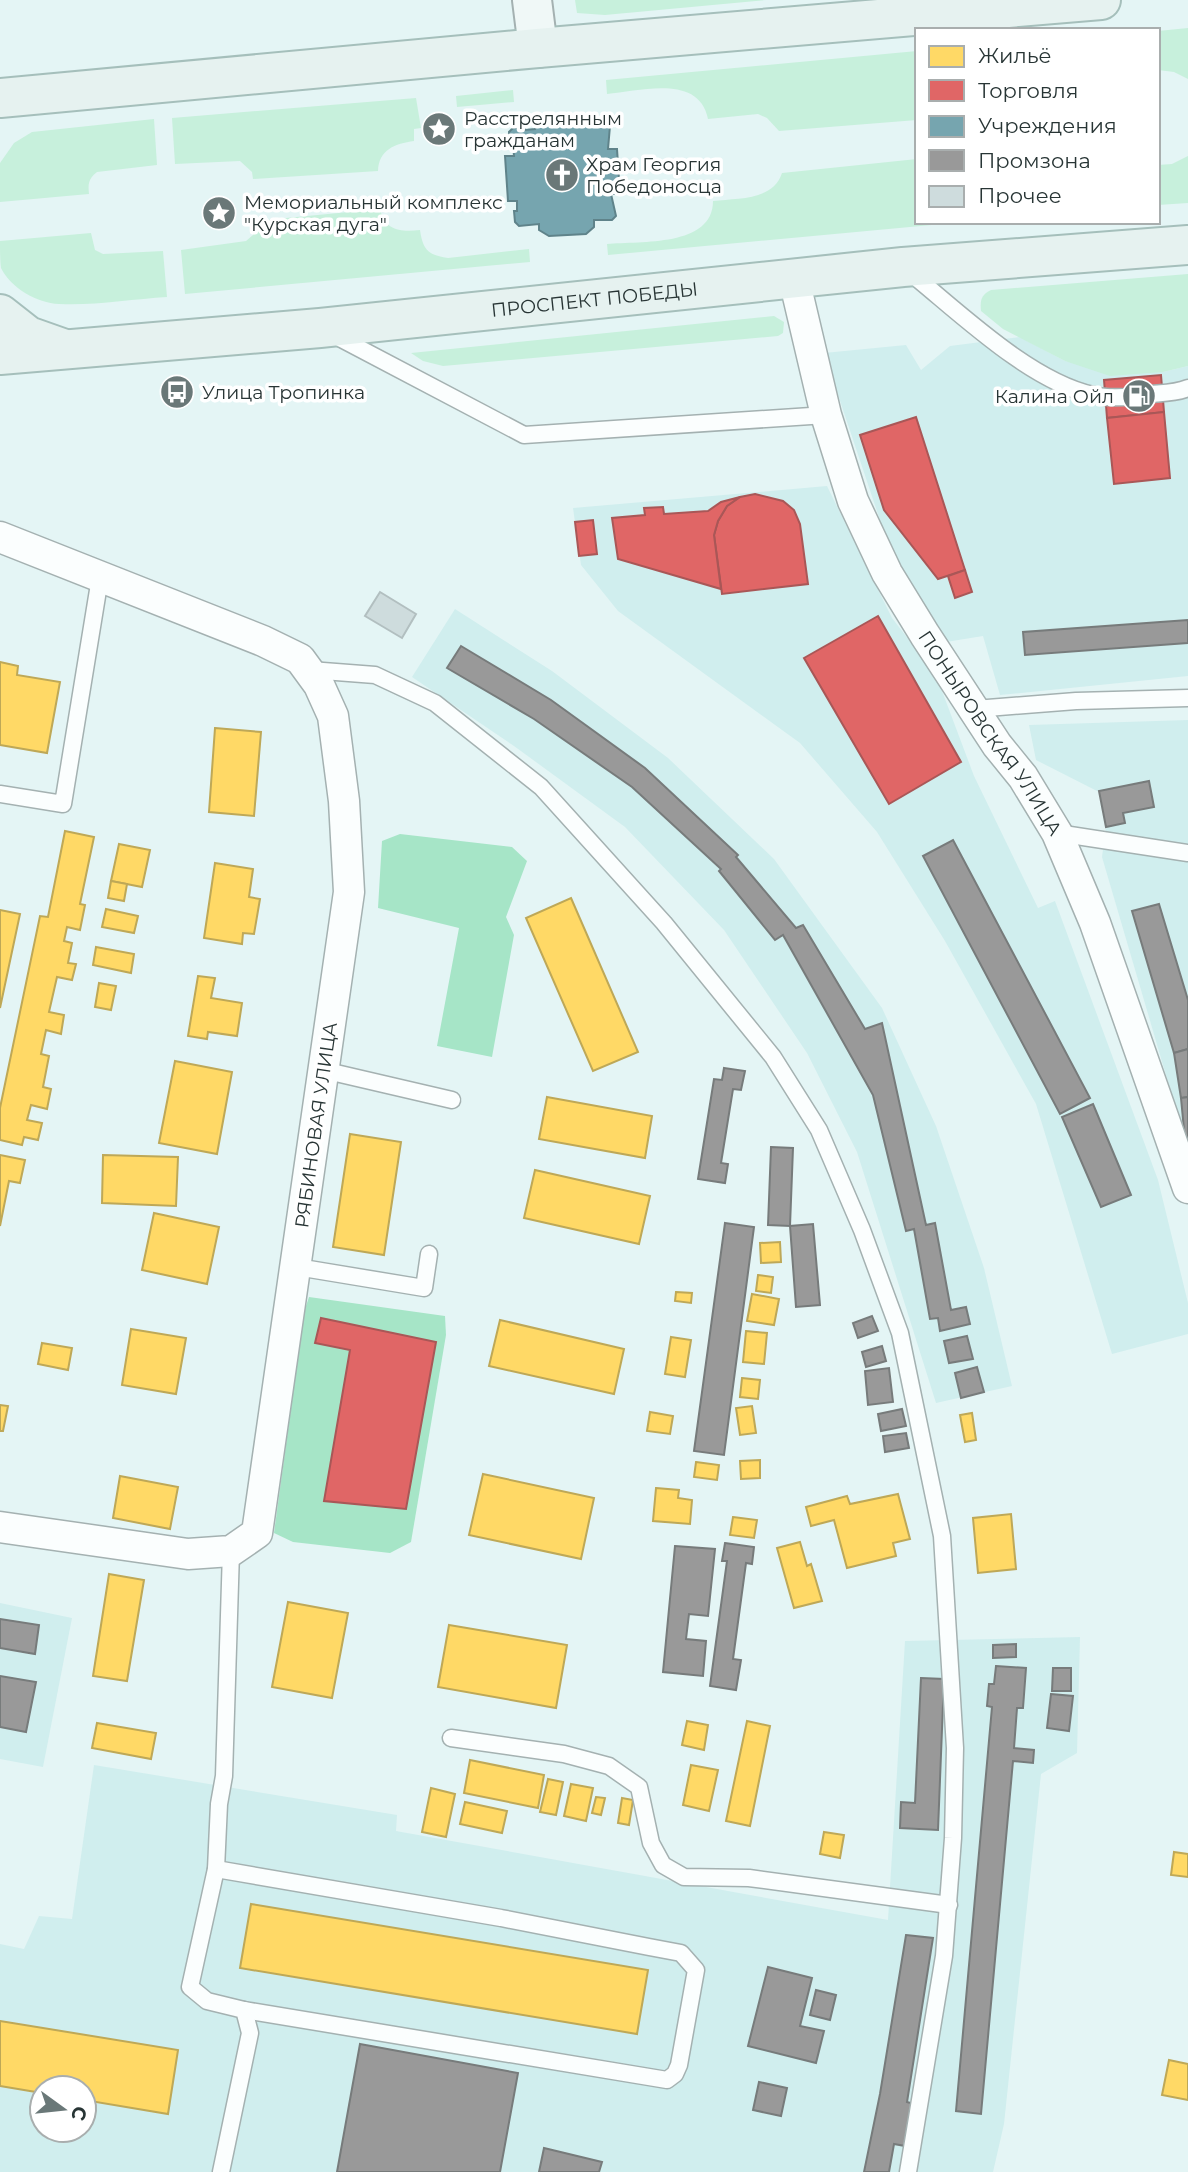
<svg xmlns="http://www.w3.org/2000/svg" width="1188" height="2172" viewBox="0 0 1188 2172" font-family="Montserrat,sans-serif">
  <rect width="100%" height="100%" fill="#e4f5f5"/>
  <g fill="#d0eeee" fill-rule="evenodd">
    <polygon points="1020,337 1065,361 1163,372 1188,366 1188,676 1000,695 983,636 946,642 892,556 824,353 906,345 921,370 950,346"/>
    <polygon points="827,486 892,618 936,675 974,776 1038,908 1055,901 1158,1180 1188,1303 1188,1334 1112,1354 1036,1104 945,941 877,832 800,743 618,611 581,565 573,508"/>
    <polygon points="455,609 552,671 668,758 774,859 882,1008 936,1126 984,1268 1012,1386 936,1403 857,1152 807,1053 724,930 625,827 514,746 412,677"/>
    <polygon points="1188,720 1188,1140 1185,1140 1102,857 1106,827 1099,792 1036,760 1029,725"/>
    <polygon points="0,1603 72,1618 43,1767 0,1759"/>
    <path d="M1080 1637 1077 1753 1041 1774 1004 2124 993 2172H0V1944L24 1949 39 1916 72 1919 94 1765 397 1815 396 1831 888 1920 905 1641ZM42 2088H84V2130H42Z"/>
  </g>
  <g fill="#c7f0dc">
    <polygon points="575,0 766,0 605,15 577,13"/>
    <polygon points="1188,28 1188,79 1174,72 1158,70 1158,31"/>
    <path d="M917 51V120L779 131 767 118 758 114 708 119C699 74 641 91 607 94L606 80Z"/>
    <polygon points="513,90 514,102 457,107 456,96"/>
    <path d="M416 98 421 128 414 129V141C395 144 379 149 378 171L253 179 252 172 240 161 175 164 172 118Z"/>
    <path d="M154 119 157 165 97 172C88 179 88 184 89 194L0 202V163L14 143 32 132Z"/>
    <polygon points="1188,156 1188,203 1158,205 1158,165 1172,164"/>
    <path d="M917 159V222L953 223 608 255 607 244C641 241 713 247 713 201 737 198 773 201 782 173Z"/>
    <path d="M380 209C385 231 401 232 420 230 423 250 428 255 448 258L529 249 530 262 185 294 181 250 246 241 253 235 255 221Z"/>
    <path d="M91 233 95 250 103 254 163 251 167 297C133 299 92 306 59 304 37 303 11 288 1 268 0 261 0 249 0 241Z"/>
    <path d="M1188 274V366L1163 372 1110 376 1065 361 1003 329 981 311C980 300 981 295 991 290Z"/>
    <polygon points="774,316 784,322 783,333 778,336 443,366 423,361 411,353"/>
  </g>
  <g fill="#a6e5c7">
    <polygon points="400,834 512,847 527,861 506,917 514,935 492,1057 437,1046 459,928 378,908 382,841"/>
    <polygon points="309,1297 445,1316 446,1335 411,1542 390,1553 293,1542 274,1533 304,1312"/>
  </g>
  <g fill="#ffd966" stroke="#bea857" stroke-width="2">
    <polygon points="0,662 18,666 17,675 60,682 47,753 0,745"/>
    <polygon points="215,728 261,732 254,816 209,812"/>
    <polygon points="65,831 94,837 80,904 85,905 80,930 67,927 64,941 72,943 68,963 76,964 72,980 57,977 49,1012 64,1015 61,1034 46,1030 41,1054 49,1056 43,1087 51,1089 47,1109 31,1105 27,1120 42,1123 38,1140 24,1137 22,1145 0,1140 0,1108 40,916 48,917"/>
    <polygon points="119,844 150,850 142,887 111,881"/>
    <polygon points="215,863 253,869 249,897 260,899 254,934 243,933 242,944 204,938"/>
    <polygon points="111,881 127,884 124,901 108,898"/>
    <polygon points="571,898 638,1052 593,1071 526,918"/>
    <polygon points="106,909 138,916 134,933 102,927"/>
    <polygon points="0,910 20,914 0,1008"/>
    <polygon points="96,947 134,954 131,973 93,965"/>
    <polygon points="198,976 215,978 211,998 242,1003 237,1036 208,1032 207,1039 188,1036"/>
    <polygon points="99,983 116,986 111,1010 95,1007"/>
    <polygon points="175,1061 232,1072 217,1154 159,1143"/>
    <polygon points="547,1097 652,1116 645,1158 539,1139"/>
    <polygon points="350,1134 401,1142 384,1255 333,1247"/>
    <polygon points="0,1155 25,1160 20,1183 9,1181 0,1226"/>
    <polygon points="103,1155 178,1157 176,1206 102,1203"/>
    <polygon points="535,1170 650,1196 639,1244 524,1218"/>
    <polygon points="154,1213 219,1227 207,1284 142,1270"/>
    <polygon points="780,1242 781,1262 761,1263 760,1243"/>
    <polygon points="758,1275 773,1277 771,1293 756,1291"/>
    <polygon points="676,1292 692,1293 691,1303 675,1301"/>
    <polygon points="752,1294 779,1299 774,1325 747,1321"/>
    <polygon points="500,1320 624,1349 614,1394 489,1366"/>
    <polygon points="131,1329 186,1338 176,1394 122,1385"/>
    <polygon points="746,1331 767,1333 764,1364 743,1362"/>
    <polygon points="671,1337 691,1340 685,1377 665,1374"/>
    <polygon points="42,1343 72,1348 68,1370 38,1364"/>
    <polygon points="742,1378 760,1380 758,1399 740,1397"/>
    <polygon points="0,1405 8,1406 3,1431 0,1431"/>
    <polygon points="752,1406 756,1433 740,1435 736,1408"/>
    <polygon points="650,1412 673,1416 670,1434 647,1431"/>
    <polygon points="972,1413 976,1440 965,1442 960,1415"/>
    <polygon points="760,1460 760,1478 741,1479 740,1461"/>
    <polygon points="696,1462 719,1465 717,1480 694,1477"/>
    <polygon points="483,1474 594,1498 581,1559 469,1535"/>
    <polygon points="120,1476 178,1487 170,1529 113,1518"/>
    <polygon points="656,1488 679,1490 678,1498 692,1500 690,1524 653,1521"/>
    <polygon points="898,1494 910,1539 893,1543 896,1556 847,1568 834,1520 811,1526 806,1507 847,1496 850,1504"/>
    <polygon points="1011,1514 1016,1569 978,1573 973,1518"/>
    <polygon points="733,1517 757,1520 754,1538 730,1535"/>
    <polygon points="800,1542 807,1566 811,1564 822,1601 794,1608 777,1548"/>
    <polygon points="109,1574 144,1580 127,1681 93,1676"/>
    <polygon points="288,1602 348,1613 332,1698 272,1687"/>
    <polygon points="449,1625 567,1645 556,1708 438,1687"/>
    <polygon points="687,1721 708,1725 704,1750 682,1745"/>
    <polygon points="747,1721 770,1726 750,1826 726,1821"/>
    <polygon points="97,1723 156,1733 151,1759 92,1748"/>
    <polygon points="470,1760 544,1775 538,1808 464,1793"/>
    <polygon points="691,1765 718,1770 709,1811 683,1805"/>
    <polygon points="548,1779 563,1782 556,1815 540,1812"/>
    <polygon points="571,1784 593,1788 586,1821 564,1816"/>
    <polygon points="431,1788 455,1794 446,1837 422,1832"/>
    <polygon points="596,1797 605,1798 601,1815 592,1813"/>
    <polygon points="622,1798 633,1800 629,1825 618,1823"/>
    <polygon points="465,1802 507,1811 502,1833 460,1824"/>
    <polygon points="824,1832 844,1835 840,1858 820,1854"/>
    <polygon points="1174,1852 1188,1854 1188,1877 1171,1875"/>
    <polygon points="251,1904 648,1970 637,2034 240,1968"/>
    <polygon points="0,2021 178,2050 168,2114 84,2100 84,2088 42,2088 42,2093 0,2086"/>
    <polygon points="1169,2060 1188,2064 1188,2100 1162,2095"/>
  </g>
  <g fill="#e06666" stroke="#a95757" stroke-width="2">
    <polygon points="1161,375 1164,412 1107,418 1104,380"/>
    <polygon points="1164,412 1170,478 1114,484 1107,418"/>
    <polygon points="916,417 965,570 938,579 884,510 860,435"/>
    <polygon points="755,494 783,501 794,510 800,524 808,584 722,594 714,535 718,521 727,506 740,497"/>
    <polygon points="740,497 727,506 718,521 714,535 721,589 618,559 612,518 645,515 644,508 663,507 664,514 708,511 721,502"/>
    <polygon points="593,520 597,554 579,556 575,522"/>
    <polygon points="965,570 972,592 955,598 948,576"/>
    <polygon points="878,616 961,762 889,804 804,658"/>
    <polygon points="321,1318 436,1342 406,1509 324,1501 350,1350 315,1343"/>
  </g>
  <polygon fill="#76a5af" stroke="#5f838a" stroke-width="2" points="581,118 581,126 606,122 610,126 608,149 617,149 620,194 611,194 616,216 612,220 594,220 594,227 586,234 549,236 539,230 539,224 519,226 515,222 514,211 517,211 517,201 508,201 505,156 514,156 513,144 510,144 509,132 513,128 524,127 525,130 535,129 535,121"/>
  <g fill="#999" stroke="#777b7b" stroke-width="2">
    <polygon points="1188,620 1188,643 1025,655 1023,632"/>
    <polygon points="461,646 551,700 645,768 738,855 736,857 796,928 803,925 865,1029 882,1023 926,1225 935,1223 951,1310 966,1307 970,1324 940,1331 938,1318 930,1319 914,1229 906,1231 873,1095 783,935 775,940 719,871 721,869 632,787 534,719 447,668"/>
    <polygon points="1149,781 1154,807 1123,813 1125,823 1106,827 1099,791"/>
    <polygon points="953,840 1090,1098 1060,1114 923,856"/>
    <polygon points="1159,904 1188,1000 1188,1049 1174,1053 1132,911"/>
    <polygon points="1188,1049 1188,1097 1181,1098 1174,1053"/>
    <polygon points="724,1068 745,1071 741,1090 733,1089 721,1163 728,1164 725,1183 698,1179 714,1079 722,1080"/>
    <polygon points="1188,1097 1188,1140 1185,1140 1181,1098"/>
    <polygon points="1093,1104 1131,1195 1101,1207 1062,1117"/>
    <polygon points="771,1147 793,1148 790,1226 768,1225"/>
    <polygon points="725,1223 754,1227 724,1455 694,1451"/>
    <polygon points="813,1224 820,1305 796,1307 790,1226"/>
    <polygon points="872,1316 878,1331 858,1338 853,1323"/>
    <polygon points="967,1336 973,1359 949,1363 944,1341"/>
    <polygon points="882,1346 886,1361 866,1367 862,1352"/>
    <polygon points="977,1367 984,1392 961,1398 955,1373"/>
    <polygon points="889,1368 893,1402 868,1405 865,1371"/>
    <polygon points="902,1409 906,1426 881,1431 878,1414"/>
    <polygon points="906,1433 909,1448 885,1452 883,1436"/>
    <polygon points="725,1543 754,1547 752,1564 746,1563 733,1659 741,1660 736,1690 710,1686 727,1561 722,1561"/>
    <polygon points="675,1546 715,1549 708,1616 689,1614 686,1639 706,1641 703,1676 663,1672"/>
    <polygon points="0,1619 39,1625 35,1654 0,1648"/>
    <polygon points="1016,1644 1016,1657 993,1658 993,1645"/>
    <polygon points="996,1666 1026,1668 1023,1708 1017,1708 1014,1748 1034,1750 1033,1763 1013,1761 981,2114 956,2111 992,1707 987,1706 989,1684 994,1684"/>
    <polygon points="1053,1668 1071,1668 1071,1691 1052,1691"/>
    <polygon points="0,1676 36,1682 26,1732 0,1727"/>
    <polygon points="921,1678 944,1679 938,1830 900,1828 901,1802 915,1803"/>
    <polygon points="1051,1694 1073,1696 1069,1731 1047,1728"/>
    <polygon points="906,1935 933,1938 907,2102 914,2104 905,2146 894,2144 889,2172 864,2172 880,2094"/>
    <polygon points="768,1967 812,1978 800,2026 824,2031 816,2063 748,2046"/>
    <polygon points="816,1990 836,1995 830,2020 810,2015"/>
    <polygon points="360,2044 518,2073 500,2172 337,2172"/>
    <polygon points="759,2082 787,2088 781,2116 753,2110"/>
    <polygon points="544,2148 602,2162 599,2172 539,2172"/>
  </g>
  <polygon fill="#cedcdd" stroke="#b2bfc0" stroke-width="2" points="380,592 416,614 402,638 365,616"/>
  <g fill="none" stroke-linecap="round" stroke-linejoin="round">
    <g stroke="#a4b1b1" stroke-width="19">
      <g id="service">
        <path d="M908 271C958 311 1029 381 1093 395 1110 399 1133 397 1151 394 1163 393 1177 393 1188 388"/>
        <polyline points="332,334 524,435 826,415"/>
        <polyline points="310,670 375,675 435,703 541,787 664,923 773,1057 819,1130 862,1230 900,1333 942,1536 955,1748 953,1838 944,1956 908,2172"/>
        <polyline points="975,709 1076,701 1188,698"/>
        <polyline points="0,794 63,804 100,578"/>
        <polyline points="1057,833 1188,853"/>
        <polyline points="323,1070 452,1100"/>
        <polyline points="297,1267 424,1288 429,1254"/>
        <polyline points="451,1738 564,1754 609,1766 639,1787 651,1843 663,1865 684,1877 749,1878 949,1905"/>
        <polyline points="216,1869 501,1918 649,1947 681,1953 696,1970 679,2065 675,2074 667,2080 244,2010"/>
        <polyline points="221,2172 250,2033 244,2010 207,2001 190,1987 216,1869 219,1804 224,1776 231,1551"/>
      </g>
    </g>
    <g stroke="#a4b1b1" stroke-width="33">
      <g id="minor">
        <path id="s1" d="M794 279 826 415 853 501 887 573 925 635 997 745 1023 777 1057 833 1095 923 1188 1188"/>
        <polyline points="0,537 263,641 300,659 319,685 333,716 344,801 349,892 257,1533 231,1551 188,1554 0,1527"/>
      </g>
    </g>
    <g stroke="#a4b1b1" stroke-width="42">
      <polyline id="secondary" points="532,0 538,48"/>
    </g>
    <g stroke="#a5bfbb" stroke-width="42">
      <g id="primary">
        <polyline points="0,98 538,48 1101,0"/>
        <polyline points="0,314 28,336 62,348"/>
        <path id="s2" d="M0 355 320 328 903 267 1188 245"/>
      </g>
    </g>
    <use href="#service" stroke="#fbfefe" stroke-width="16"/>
    <use href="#minor" stroke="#fbfefe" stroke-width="30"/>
    <use href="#secondary" stroke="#f0f8f7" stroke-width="38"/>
    <use href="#primary" stroke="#e6f2f0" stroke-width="38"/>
  </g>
  <defs>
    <g id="sight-disc" transform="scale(1.75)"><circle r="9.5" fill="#6a7878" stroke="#fff"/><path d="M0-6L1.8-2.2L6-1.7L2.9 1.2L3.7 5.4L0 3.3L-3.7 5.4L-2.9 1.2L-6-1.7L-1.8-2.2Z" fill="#fff"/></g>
    <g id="church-disc" transform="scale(1.75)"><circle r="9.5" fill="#6a7878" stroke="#fff"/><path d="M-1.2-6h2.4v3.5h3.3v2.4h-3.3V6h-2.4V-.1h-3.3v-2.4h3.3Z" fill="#fff"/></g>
    <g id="bus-disc" transform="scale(1.75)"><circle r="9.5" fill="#6a7878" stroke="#fff"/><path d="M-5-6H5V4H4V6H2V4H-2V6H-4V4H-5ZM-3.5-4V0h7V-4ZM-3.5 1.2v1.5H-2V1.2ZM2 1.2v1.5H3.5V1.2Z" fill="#fff"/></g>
    <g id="fuel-disc" transform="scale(1.75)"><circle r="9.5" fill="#6a7878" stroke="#fff"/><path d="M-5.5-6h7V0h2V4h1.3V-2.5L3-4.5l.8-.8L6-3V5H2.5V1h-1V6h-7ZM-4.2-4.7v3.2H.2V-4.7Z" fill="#fff"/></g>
  </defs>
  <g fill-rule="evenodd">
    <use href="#sight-disc" x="439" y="129"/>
    <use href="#church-disc" x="562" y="175"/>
    <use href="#sight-disc" x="219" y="213"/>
    <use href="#bus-disc" x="177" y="392"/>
    <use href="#fuel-disc" x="1139" y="396"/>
  </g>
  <g text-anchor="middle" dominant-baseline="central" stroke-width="7" stroke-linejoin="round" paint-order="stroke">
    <g font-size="19" fill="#283535" stroke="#fff" text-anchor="start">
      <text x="464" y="118">Расстрелянным<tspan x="464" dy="22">гражданам</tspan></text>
      <text x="586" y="164">Храм Георгия<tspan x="586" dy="22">Победоносца</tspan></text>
      <text x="244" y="202">Мемориальный комплекс<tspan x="244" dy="22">"Курская дуга"</tspan></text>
      <text x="202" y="392">Улица Тропинка</text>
      <text x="1114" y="396" text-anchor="end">Калина Ойл</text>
    </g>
    <g font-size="19" fill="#283535" stroke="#fff">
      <text stroke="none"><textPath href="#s2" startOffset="597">ПРОСПЕКТ ПОБЕДЫ</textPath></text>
      <text stroke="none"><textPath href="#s1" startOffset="500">ПОНЫРОВСКАЯ УЛИЦА</textPath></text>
      <text transform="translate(316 1125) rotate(-82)">РЯБИНОВАЯ УЛИЦА</text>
    </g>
  </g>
  <rect x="915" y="28" width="245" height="196" fill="#ffffff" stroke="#a9aeae" stroke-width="2"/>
  <rect x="929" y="46" width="35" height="21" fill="#ffd966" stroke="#a9aeae" stroke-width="2"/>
  <text x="978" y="63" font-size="21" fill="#283535">Жильё</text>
  <rect x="929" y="80" width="35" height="21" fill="#e06666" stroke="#a9aeae" stroke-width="2"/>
  <text x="978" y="98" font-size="21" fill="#283535">Торговля</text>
  <rect x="929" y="116" width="35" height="21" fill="#76a5af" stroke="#a9aeae" stroke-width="2"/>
  <text x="978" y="133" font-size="21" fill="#283535">Учреждения</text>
  <rect x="929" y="150" width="35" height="21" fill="#999999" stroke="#a9aeae" stroke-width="2"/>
  <text x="978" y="168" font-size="21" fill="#283535">Промзона</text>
  <rect x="929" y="186" width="35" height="21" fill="#cedcdd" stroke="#a9aeae" stroke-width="2"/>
  <text x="978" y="203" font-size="21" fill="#283535">Прочее</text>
  <g transform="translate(63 2109) rotate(105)"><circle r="33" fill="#ffffff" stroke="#a9aeae" stroke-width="2"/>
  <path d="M0-5L12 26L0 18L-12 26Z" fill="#6a7878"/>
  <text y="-10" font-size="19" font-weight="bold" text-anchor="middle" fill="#283535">С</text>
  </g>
</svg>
